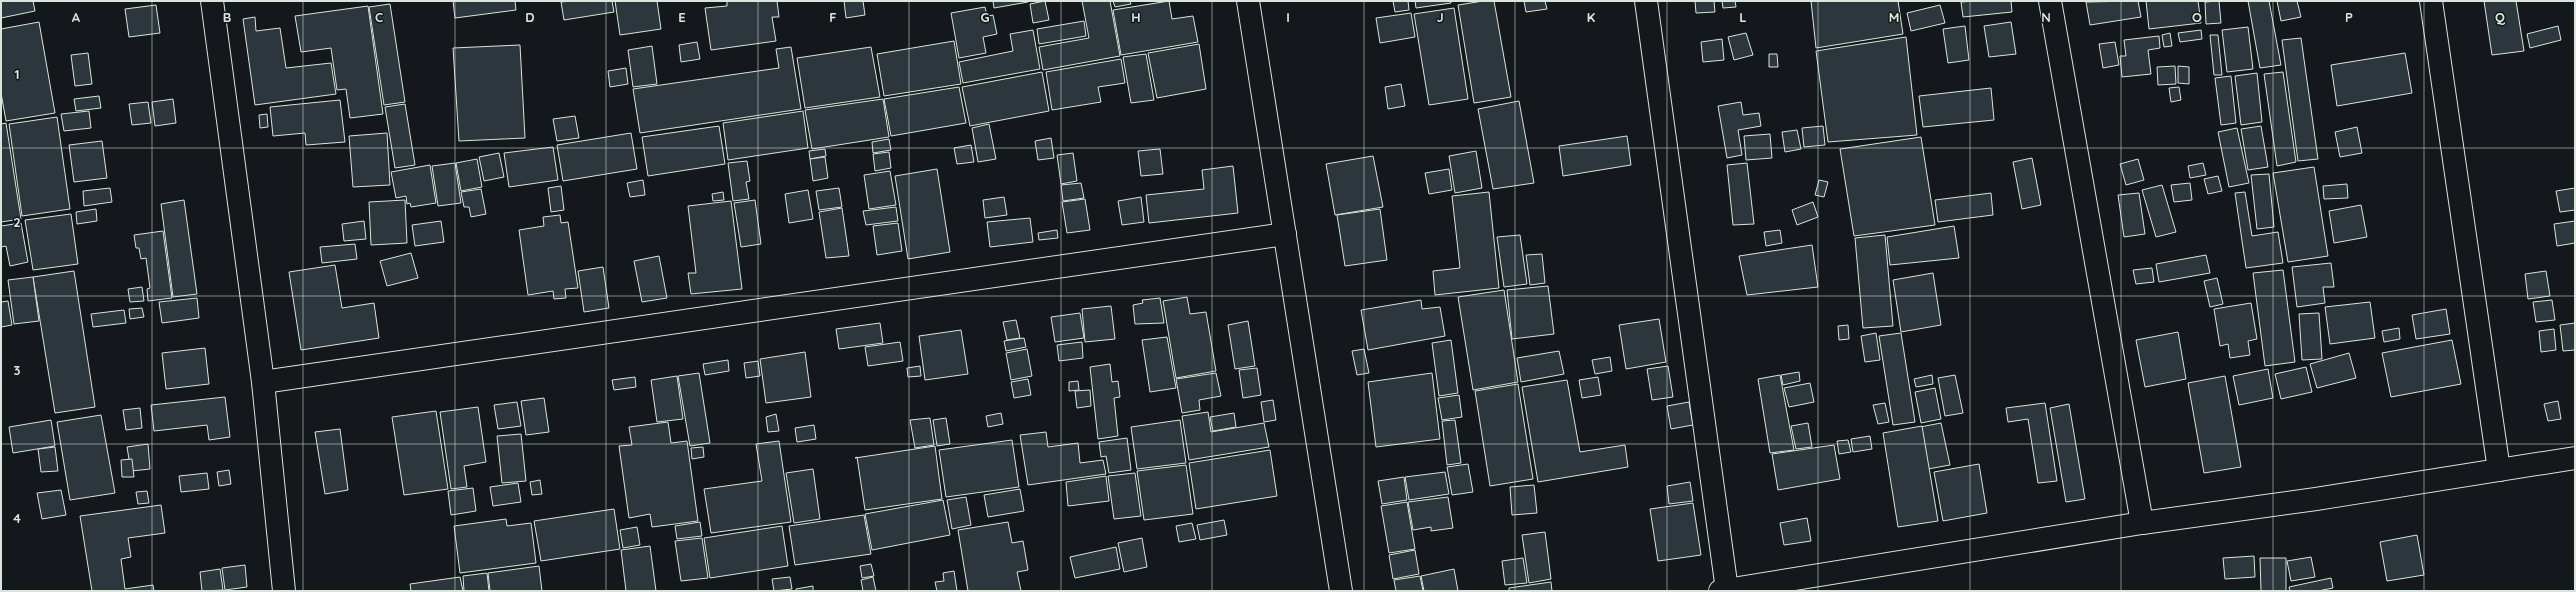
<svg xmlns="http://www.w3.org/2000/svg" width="2576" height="592" viewBox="0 0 2576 592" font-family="Quicksand,sans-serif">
  <rect width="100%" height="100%" fill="#14181c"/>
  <g fill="#2c363c" stroke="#d8e6dc">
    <polygon points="1,1 33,1 35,11 1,18"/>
    <polygon points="453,1 515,1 516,10 455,18"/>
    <polygon points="571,1 612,1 614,12 564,20 561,2"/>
    <polygon points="615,1 657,1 661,29 620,35"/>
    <polygon points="727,1 777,1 779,17 772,17 776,41 711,50 705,8 727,6"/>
    <polygon points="844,1 863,1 865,15 846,18"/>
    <polygon points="993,1 1028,1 1028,2 994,8"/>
    <polygon points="1045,1 1049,20 1033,23 1030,4"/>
    <polygon points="1082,1 1110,1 1120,56 1043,70 1039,47 1089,38"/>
    <polygon points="1113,1 1130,1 1131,4 1115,7"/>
    <polygon points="1169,1 1172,19 1193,16 1198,42 1121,55 1113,10"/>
    <polygon points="1393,1 1408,1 1409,10 1395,12"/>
    <polygon points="1415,1 1451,1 1451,3 1416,8"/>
    <polygon points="1483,1 1494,1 1511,97 1474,103 1458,5"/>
    <polygon points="1524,1 1545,1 1547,9 1526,12"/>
    <polygon points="1695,1 1714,1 1715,12 1696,13"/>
    <polygon points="1722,1 1735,1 1736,7 1723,8"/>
    <polygon points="1811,1 1898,1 1903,34 1816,48"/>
    <polygon points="1975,1 2011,1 2012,12 1963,17 1961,2"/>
    <polygon points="2138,1 2141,17 2090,25 2086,2"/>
    <polygon points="2146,1 2198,1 2201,23 2149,29"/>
    <polygon points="2219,1 2221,23 2206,24 2205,2"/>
    <polygon points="2248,1 2269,1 2281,65 2260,68"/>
    <polygon points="2277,1 2297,1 2301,17 2281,21"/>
    <polygon points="2484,1 2516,1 2524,51 2492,55"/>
    <polygon points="390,4 405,102 384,105 369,7"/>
    <polygon points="156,5 160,33 129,37 125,9"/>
    <polygon points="1940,5 1945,23 1911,31 1907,13"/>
    <polygon points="368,6 383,114 350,118 346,89 337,90 331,48 301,52 295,16"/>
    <polygon points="985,7 987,16 993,15 997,34 983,37 986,53 959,58 951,13"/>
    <polygon points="1454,8 1468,99 1429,105 1414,14"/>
    <polygon points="1411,13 1415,37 1380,43 1376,18"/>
    <polygon points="255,17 256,31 280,28 286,68 331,63 336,94 255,105 243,19"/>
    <polygon points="1084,21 1086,36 1039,44 1037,29"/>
    <polygon points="39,22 55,113 6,121 1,93 1,29"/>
    <polygon points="2011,22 2016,54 1989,57 1984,26"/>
    <polygon points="1965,26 1969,60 1948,63 1943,29"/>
    <polygon points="2558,26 2561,40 2530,48 2527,34"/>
    <polygon points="2248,27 2253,69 2227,72 2222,30"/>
    <polygon points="1033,30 1040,69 963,83 959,62 1013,51 1010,34"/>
    <polygon points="2201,30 2202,39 2180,42 2178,33"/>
    <polygon points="1746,33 1753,55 1734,60 1728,37"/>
    <polygon points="2170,33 2172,46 2164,47 2162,35"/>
    <polygon points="2210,35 2218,35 2222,75 2214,75"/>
    <polygon points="2159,36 2160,48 2148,50 2151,74 2122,77 2120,56 2126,56 2124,40"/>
    <polygon points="1906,37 1917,135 1828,142 1816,51"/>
    <polygon points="2301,38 2318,159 2298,161 2282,40"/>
    <polygon points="1722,39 1724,60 1703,62 1701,42"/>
    <polygon points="954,41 961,84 884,96 877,54"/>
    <polygon points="697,42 700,59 681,62 679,45"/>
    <polygon points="2115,42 2119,65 2103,68 2099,44"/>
    <polygon points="1199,44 1206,89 1157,98 1148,53"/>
    <polygon points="520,45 525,138 459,141 453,48"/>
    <polygon points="652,46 657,84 633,87 628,50"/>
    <polygon points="791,47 801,109 640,133 633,89 779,68 776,49"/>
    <polygon points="871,47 880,97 805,108 797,58"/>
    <polygon points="88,53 92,84 75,86 71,55"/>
    <polygon points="2405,53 2412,93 2337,106 2331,65"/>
    <polygon points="1146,54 1154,100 1131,103 1123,57"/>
    <polygon points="1769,54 1777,54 1778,67 1769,67"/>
    <polygon points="1121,59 1125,83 1098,87 1101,102 1052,110 1046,72"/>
    <polygon points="2175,66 2176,84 2158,85 2157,67"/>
    <polygon points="2178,66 2189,67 2189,84 2178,83"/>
    <polygon points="626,68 628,84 610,87 608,71"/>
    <polygon points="1042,72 1049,111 970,126 962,87"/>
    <polygon points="2283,72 2296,162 2277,166 2264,74"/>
    <polygon points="2257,73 2262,122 2241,125 2235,76"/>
    <polygon points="2231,76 2236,123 2221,125 2215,78"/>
    <polygon points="1401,84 1405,106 1388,109 1385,87"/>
    <polygon points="959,87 966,123 891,136 884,99"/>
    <polygon points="2179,87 2181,100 2171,102 2169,88"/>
    <polygon points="1991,88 1994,120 1923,127 1919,96"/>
    <polygon points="99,96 101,108 76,111 74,99"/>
    <polygon points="173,99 176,123 155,126 152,102"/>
    <polygon points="883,99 889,137 812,149 805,110"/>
    <polygon points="340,100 345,142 306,145 305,133 273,136 270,107"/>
    <polygon points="1519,101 1534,183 1493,189 1478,109"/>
    <polygon points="148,102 151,123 132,125 129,104"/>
    <polygon points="1741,102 1743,115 1759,113 1761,126 1738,130 1742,155 1727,158 1718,106"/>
    <polygon points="405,104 415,165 395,168 385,107"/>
    <polygon points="89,111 91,128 64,131 61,114"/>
    <polygon points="803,111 808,148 728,160 723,123"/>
    <polygon points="267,114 268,127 260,128 259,115"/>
    <polygon points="575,116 579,138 557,141 553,119"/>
    <polygon points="57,117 70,209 22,216 9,124"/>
    <polygon points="6,123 21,219 1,222 1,124"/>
    <polygon points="989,124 996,159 978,162 972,128"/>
    <polygon points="719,126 725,164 648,176 642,137"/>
    <polygon points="1823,126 1825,145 1804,147 1802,128"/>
    <polygon points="2261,126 2268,167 2248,170 2241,129"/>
    <polygon points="2357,127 2362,153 2340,157 2335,132"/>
    <polygon points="2237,128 2249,183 2229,187 2218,132"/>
    <polygon points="1797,130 1801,149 1785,152 1782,132"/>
    <polygon points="387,133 390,185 353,187 349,136"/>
    <polygon points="631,133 637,169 563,181 557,145"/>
    <polygon points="1770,134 1772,158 1746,160 1744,136"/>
    <polygon points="1627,136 1631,165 1563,176 1559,146"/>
    <polygon points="1921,137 1935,225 1854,236 1840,149"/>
    <polygon points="1051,138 1054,158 1038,160 1035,141"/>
    <polygon points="889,139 891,150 873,153 872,142"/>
    <polygon points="102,141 107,178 74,182 69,145"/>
    <polygon points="971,145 974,162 957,164 954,148"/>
    <polygon points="553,147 558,180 509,187 504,153"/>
    <polygon points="825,149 826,156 810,159 809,151"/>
    <polygon points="1160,149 1163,174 1141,176 1138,151"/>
    <polygon points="1476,151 1482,188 1455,193 1449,156"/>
    <polygon points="889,152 891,168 875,171 873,154"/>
    <polygon points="499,153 504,177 484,181 479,157"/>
    <polygon points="1073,153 1077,181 1061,184 1057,155"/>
    <polygon points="1373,156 1383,207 1335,215 1326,164"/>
    <polygon points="825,157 828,178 813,181 810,159"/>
    <polygon points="2032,158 2041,205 2022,209 2013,162"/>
    <polygon points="477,159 482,187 461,191 456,163"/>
    <polygon points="2138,159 2144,180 2126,185 2120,164"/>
    <polygon points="747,161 750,181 746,182 749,199 733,201 728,163"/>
    <polygon points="455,163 461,203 438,206 432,166"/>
    <polygon points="1747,163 1754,224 1733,225 1727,165"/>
    <polygon points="2203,163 2206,175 2190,178 2188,166"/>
    <polygon points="430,165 436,203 411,207 410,203 407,204 406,196 396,198 391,172"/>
    <polygon points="1233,166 1238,213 1149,223 1146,195 1204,189 1202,170"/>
    <polygon points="2314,167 2328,256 2288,262 2273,173"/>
    <polygon points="937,169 950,252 908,259 895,176"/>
    <polygon points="1449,169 1452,190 1429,194 1425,173"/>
    <polygon points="890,171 896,205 869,209 864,175"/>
    <polygon points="2269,174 2274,227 2257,229 2251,175"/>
    <polygon points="2218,176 2222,191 2208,194 2204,179"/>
    <polygon points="643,180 645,195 630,197 627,183"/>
    <polygon points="1819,180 1828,182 1824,197 1815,195"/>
    <polygon points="1081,183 1084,198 1063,201 1061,185"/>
    <polygon points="2190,183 2192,200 2174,202 2171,185"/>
    <polygon points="2347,184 2348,198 2324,199 2323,186"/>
    <polygon points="2162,185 2176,232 2156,237 2142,190"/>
    <polygon points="561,186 564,210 551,212 548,188"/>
    <polygon points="110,188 112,202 84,206 83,191"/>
    <polygon points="839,188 842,207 819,210 816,191"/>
    <polygon points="2575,188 2575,210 2560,212 2556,191"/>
    <polygon points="481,189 486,214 471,217 469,207 464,207 461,192"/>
    <polygon points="808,190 813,219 789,223 785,194"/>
    <polygon points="723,192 724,200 713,201 712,194"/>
    <polygon points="1489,192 1499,288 1435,295 1433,271 1460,268 1452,196"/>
    <polygon points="2245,192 2252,236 2278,232 2283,263 2246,268 2235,193"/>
    <polygon points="1991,193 1993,215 1938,222 1935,200"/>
    <polygon points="2139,193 2145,234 2124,237 2118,195"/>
    <polygon points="1004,197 1007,215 985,218 983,200"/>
    <polygon points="1141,197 1144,222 1122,225 1118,201"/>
    <polygon points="1085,199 1090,230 1067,233 1062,202"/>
    <polygon points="184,200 197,294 173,297 161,204"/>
    <polygon points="405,200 407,243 371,245 369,202"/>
    <polygon points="755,200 761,244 741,247 734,203"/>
    <polygon points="731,201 742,289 691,294 688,273 696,273 688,206"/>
    <polygon points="1813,202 1818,217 1797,225 1792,210"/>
    <polygon points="2361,205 2367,237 2334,243 2329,211"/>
    <polygon points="896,207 898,221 866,225 863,211"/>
    <polygon points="842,208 849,256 826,258 819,212"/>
    <polygon points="96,209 97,221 77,224 76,212"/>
    <polygon points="1380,209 1387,260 1345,266 1337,215"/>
    <polygon points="71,214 78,264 33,270 25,220"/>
    <polygon points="560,215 561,223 568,222 578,288 565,289 566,298 554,299 553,291 528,295 519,230 544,226 543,217"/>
    <polygon points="1030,218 1033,242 990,247 987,222"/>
    <polygon points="364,221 366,239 344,241 342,224"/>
    <polygon points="441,221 444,242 415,246 412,225"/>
    <polygon points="2575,221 2575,243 2557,246 2554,224"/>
    <polygon points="21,223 28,262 10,266 6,246 1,247 1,226"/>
    <polygon points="898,223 902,251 877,255 873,226"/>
    <polygon points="1954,226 1959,258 1890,265 1887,237"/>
    <polygon points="1057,230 1058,238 1039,240 1038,233"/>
    <polygon points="1780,230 1782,243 1766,246 1764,232"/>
    <polygon points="163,231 172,298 148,301 147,289 150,288 146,258 141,259 139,248 136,248 134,235"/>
    <polygon points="1520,235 1527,284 1504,287 1497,237"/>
    <polygon points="1885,235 1893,326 1863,328 1855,238"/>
    <polygon points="355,244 357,259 322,263 320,247"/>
    <polygon points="1812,245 1818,287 1747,295 1739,256"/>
    <polygon points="411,253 418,278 387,286 380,261"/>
    <polygon points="1542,254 1545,283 1530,285 1526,255"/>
    <polygon points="2206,255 2210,273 2159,282 2156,264"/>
    <polygon points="659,256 667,298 642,302 634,261"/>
    <polygon points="2331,263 2334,287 2323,287 2325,303 2297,307 2292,267"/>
    <polygon points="335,265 342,308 374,303 379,338 301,350 289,272"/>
    <polygon points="603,267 609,308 584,312 578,271"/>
    <polygon points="2152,268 2154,282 2136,284 2133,270"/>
    <polygon points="2283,270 2295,362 2265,366 2253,273"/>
    <polygon points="74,271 95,407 55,413 33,277"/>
    <polygon points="2546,271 2550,296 2528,299 2525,274"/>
    <polygon points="1933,273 1941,325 1901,332 1893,280"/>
    <polygon points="33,277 39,321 14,324 8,280"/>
    <polygon points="2217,278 2223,304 2210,307 2204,281"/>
    <polygon points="1548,286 1554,334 1512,339 1507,290"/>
    <polygon points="142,287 144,301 130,302 128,289"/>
    <polygon points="1504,290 1518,382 1473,390 1458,297"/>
    <polygon points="1187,297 1190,314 1206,312 1216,371 1176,378 1163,301"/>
    <polygon points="197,298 199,318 162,323 159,302"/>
    <polygon points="1160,298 1164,323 1135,324 1133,305 1143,303 1142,300"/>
    <polygon points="1421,300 1422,309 1440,307 1445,336 1368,350 1361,310"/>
    <polygon points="2552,300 2555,320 2536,322 2533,302"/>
    <polygon points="8,301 12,325 1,327 1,302"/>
    <polygon points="2370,302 2375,338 2330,344 2325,307"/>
    <polygon points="2251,303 2257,339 2248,341 2250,355 2230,358 2228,344 2220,346 2214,309"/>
    <polygon points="1111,306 1115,339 1085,342 1082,309"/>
    <polygon points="142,308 144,317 130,319 129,309"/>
    <polygon points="2446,309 2450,334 2416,339 2412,315"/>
    <polygon points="124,310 126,323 93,327 91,314"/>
    <polygon points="1080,313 1084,338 1055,342 1051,317"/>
    <polygon points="2319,313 2322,359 2302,360 2299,314"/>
    <polygon points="1659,319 1666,362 1626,369 1619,325"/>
    <polygon points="1016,320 1020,338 1007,340 1003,322"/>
    <polygon points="1248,321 1255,366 1235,369 1228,325"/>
    <polygon points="880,323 883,343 839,349 836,329"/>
    <polygon points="2575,323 2575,350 2563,351 2560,325"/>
    <polygon points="1848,325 1849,339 1839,340 1838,326"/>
    <polygon points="2399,328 2400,339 2384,342 2382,331"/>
    <polygon points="2554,329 2556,350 2541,352 2539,331"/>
    <polygon points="961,330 968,374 925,380 919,336"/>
    <polygon points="2178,332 2186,379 2145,387 2136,340"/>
    <polygon points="1876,333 1880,360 1865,362 1861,336"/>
    <polygon points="1901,333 1915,422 1893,425 1879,336"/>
    <polygon points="1167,337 1176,388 1150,392 1142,340"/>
    <polygon points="1024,338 1026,347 1006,351 1004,341"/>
    <polygon points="1451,340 1458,393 1439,396 1432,343"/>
    <polygon points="2452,340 2461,384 2391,397 2382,353"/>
    <polygon points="900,342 903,361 868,366 865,347"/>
    <polygon points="1082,342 1083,358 1059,361 1057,345"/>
    <polygon points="205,348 209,384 166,389 162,353"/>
    <polygon points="1027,349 1032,376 1011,380 1006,353"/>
    <polygon points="1364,349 1369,373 1357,375 1352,351"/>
    <polygon points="1559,351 1564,374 1521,382 1517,358"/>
    <polygon points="805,352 811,397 766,403 760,359"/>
    <polygon points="2349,353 2356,378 2317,388 2310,364"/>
    <polygon points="1610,357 1612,371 1595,374 1592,360"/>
    <polygon points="728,360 729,371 705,375 703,364"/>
    <polygon points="758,361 760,376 746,378 744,363"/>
    <polygon points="1110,364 1112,382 1118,381 1120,397 1114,398 1118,436 1098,439 1090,367"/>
    <polygon points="920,366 921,376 908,377 907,368"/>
    <polygon points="1668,366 1673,397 1652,400 1647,369"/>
    <polygon points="2306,367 2312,392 2281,399 2275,374"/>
    <polygon points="1257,368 1261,395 1243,398 1239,370"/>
    <polygon points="2268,369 2273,398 2239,405 2233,376"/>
    <polygon points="1799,372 1800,381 1783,385 1781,375"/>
    <polygon points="699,373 710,443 690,446 678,376"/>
    <polygon points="1216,373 1221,396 1199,400 1200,410 1182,413 1176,379"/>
    <polygon points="1432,373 1440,439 1376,447 1368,382"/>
    <polygon points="1780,375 1794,450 1770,453 1758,379"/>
    <polygon points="1932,375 1933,384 1916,387 1914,379"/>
    <polygon points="1955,375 1963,413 1945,416 1938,378"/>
    <polygon points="677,376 683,419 657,422 651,380"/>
    <polygon points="2225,376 2241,467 2204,473 2188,383"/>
    <polygon points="635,377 636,387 614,390 612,380"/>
    <polygon points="1598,377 1601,395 1582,398 1579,380"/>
    <polygon points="1028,379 1031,395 1014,398 1011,382"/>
    <polygon points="1567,380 1580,452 1625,445 1628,467 1538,482 1522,387"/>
    <polygon points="1078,381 1079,390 1069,391 1069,382"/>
    <polygon points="1810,383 1814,402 1789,407 1784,388"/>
    <polygon points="1518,384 1533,479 1490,486 1475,391"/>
    <polygon points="1935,388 1941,419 1921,423 1915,392"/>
    <polygon points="1090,390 1091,406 1077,408 1075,391"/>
    <polygon points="1459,395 1462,417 1442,420 1438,398"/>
    <polygon points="225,397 230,437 209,440 207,425 154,431 151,405"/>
    <polygon points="544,398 549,432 526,435 521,401"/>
    <polygon points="1273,400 1276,420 1264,422 1261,402"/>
    <polygon points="2558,401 2561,419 2548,421 2544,404"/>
    <polygon points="517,402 521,426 498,429 494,405"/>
    <polygon points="1689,402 1693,425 1671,429 1667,406"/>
    <polygon points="1885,403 1889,422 1878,424 1873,405"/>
    <polygon points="2045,403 2057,481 2038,483 2028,419 2008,422 2006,408"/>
    <polygon points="2069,404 2085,499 2066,502 2050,408"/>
    <polygon points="478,407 486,462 464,466 467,487 451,489 440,412"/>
    <polygon points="140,408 142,428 126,430 123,410"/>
    <polygon points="436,411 448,489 404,495 392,417"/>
    <polygon points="1208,412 1211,432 1264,423 1269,447 1189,460 1182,416"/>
    <polygon points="1001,413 1003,424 988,427 986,416"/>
    <polygon points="1234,413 1236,427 1213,431 1210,417"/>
    <polygon points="776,414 779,431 768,432 766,417"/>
    <polygon points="101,415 115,493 70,500 57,422"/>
    <polygon points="930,418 934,445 915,448 910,420"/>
    <polygon points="946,418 950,444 937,446 933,420"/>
    <polygon points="51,420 55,446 13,453 9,427"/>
    <polygon points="1180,420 1186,463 1137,469 1131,427"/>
    <polygon points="1455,420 1461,463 1447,465 1442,421"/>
    <polygon points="668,422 671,443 687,441 698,521 652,527 650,514 629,518 619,446 632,445 629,427"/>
    <polygon points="1808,423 1812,447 1796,449 1791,426"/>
    <polygon points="1941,423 1950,465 1928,469 1920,427"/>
    <polygon points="814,425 816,439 797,442 795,428"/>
    <polygon points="1922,426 1938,521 1898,527 1883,433"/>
    <polygon points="340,429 348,490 325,494 315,432"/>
    <polygon points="1046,432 1048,447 1078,443 1080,463 1103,460 1106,474 1028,485 1020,435"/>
    <polygon points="521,434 526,481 502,483 497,436"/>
    <polygon points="1870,436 1872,449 1853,452 1851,439"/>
    <polygon points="1127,438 1131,470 1109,473 1106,456 1101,457 1099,442"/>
    <polygon points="1012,440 1019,487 946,497 939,450"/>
    <polygon points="1848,440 1851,452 1839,454 1837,441"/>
    <polygon points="779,441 791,522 711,533 704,489 762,481 756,444"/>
    <polygon points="148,444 150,469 131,471 127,447"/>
    <polygon points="1834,445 1840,479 1778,490 1772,454"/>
    <polygon points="935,446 942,499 865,510 857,457 855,458"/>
    <polygon points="55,447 58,471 41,472 38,449"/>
    <polygon points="703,447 704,457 692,459 691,448"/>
    <polygon points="1270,450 1277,496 1196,509 1189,463"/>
    <polygon points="132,459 134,477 122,477 121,460"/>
    <polygon points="1468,464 1473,492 1452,495 1447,467"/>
    <polygon points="1979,464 1987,513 1943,521 1934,472"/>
    <polygon points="1186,465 1193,514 1144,520 1137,471"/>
    <polygon points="813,469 820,519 794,523 786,473"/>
    <polygon points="229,470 231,484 219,486 217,472"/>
    <polygon points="1445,472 1449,494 1409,500 1405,477"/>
    <polygon points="207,473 209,489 181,492 179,476"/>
    <polygon points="1135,473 1141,516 1114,519 1108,476"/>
    <polygon points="1106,476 1109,501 1068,506 1066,482"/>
    <polygon points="1404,477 1407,500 1382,504 1378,481"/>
    <polygon points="540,480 542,494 532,495 530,482"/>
    <polygon points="1690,482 1693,501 1669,504 1667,486"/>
    <polygon points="518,483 521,502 493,506 490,487"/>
    <polygon points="1534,485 1537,513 1512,515 1510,487"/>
    <polygon points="473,488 476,511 451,515 448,491"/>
    <polygon points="1020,489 1024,511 988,517 984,495"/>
    <polygon points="61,490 66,515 42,519 37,493"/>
    <polygon points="147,491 149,503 138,504 136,492"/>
    <polygon points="966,497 971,525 952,529 947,500"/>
    <polygon points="1448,497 1453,528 1431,531 1431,527 1413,530 1408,502"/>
    <polygon points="943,500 950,535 872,550 865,514"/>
    <polygon points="1407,502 1415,549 1389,553 1381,506"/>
    <polygon points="1693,503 1701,555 1658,561 1650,509"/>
    <polygon points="161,505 165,533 128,538 131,557 121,559 125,589 153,585 154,591 92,591 80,516"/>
    <polygon points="614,509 620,549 541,561 534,521"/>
    <polygon points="864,515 871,554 795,565 789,526"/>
    <polygon points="1807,518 1811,541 1784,545 1780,523"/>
    <polygon points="506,519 507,526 531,523 536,563 460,573 454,526"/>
    <polygon points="1224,520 1227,535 1200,540 1197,525"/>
    <polygon points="700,522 702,536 677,539 675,526"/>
    <polygon points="1008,522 1012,543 1023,541 1028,570 1017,572 1021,591 968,591 958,530"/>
    <polygon points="1192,523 1196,539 1179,542 1176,526"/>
    <polygon points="782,526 788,566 710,578 704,538"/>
    <polygon points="637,527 640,545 623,548 620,530"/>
    <polygon points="1545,532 1551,579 1529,583 1522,535"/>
    <polygon points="2417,535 2424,575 2387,581 2380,542"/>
    <polygon points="702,538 708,578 681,581 675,541"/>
    <polygon points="1142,538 1147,567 1124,572 1118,543"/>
    <polygon points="650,546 656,591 626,591 621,550"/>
    <polygon points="1116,547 1120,569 1075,578 1070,557"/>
    <polygon points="1415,550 1419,574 1393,579 1389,555"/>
    <polygon points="2254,556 2255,577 2225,579 2223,558"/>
    <polygon points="2311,557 2315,577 2291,581 2287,561"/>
    <polygon points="1523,558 1527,583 1505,585 1502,561"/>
    <polygon points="2260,558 2286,558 2286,591 2261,591"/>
    <polygon points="871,564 874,576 862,578 860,566"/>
    <polygon points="245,565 247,587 225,590 222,568"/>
    <polygon points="539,566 542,591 490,591 488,573"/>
    <polygon points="220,569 223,590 202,591 200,572"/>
    <polygon points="1454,569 1458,591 1424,591 1421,576"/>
    <polygon points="954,571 957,591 937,591 935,582 944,581 943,573"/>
    <polygon points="487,573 489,591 464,591 463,576"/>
    <polygon points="1420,576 1423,591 1396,591 1394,580"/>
    <polygon points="460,577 463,591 411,591 410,584"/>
    <polygon points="790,577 792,589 774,591 772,579"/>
    <polygon points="873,577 876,591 863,591 861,580"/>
    <polygon points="2331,578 2333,588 2318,591 2290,591 2289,587"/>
    <polygon points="1551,582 1552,591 1509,591 1509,588"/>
    <polygon points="813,586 813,591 796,591 796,589"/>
  </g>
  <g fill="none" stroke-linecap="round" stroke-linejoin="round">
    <g stroke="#d8e6dc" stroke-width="24">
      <g id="minor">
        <polyline points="212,1 263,382 284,591"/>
        <polyline points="1248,1 1341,591"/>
        <polyline points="1646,1 1727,590"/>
        <polyline points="2050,1 2142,523"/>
        <polyline points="2431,1 2499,470"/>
        <polyline points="263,382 1285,234"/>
        <polyline points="1720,591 2142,523 2316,499 2575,458"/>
      </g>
    </g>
    <use href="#minor" stroke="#14181c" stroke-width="22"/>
  </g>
  <path fill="none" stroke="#d8e6dc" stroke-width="1" stroke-opacity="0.55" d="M152 1V591M303 1V591M455 1V591M606 1V591M758 1V591M909 1V591M1061 1V591M1212 1V591M1364 1V591M1515 1V591M1667 1V591M1818 1V591M1970 1V591M2121 1V591M2273 1V591M2424 1V591M1 148H2575M1 296H2575M1 444H2575"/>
  <g font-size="13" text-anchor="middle" font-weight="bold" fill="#d8e6dc" stroke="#14181c" stroke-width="3" stroke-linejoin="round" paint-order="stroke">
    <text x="76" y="22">A</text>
    <text x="227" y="22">B</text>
    <text x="379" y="22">C</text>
    <text x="530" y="22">D</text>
    <text x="682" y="22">E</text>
    <text x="833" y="22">F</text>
    <text x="985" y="22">G</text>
    <text x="1136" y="22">H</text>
    <text x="1288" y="22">I</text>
    <text x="1440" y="22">J</text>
    <text x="1591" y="22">K</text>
    <text x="1743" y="22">L</text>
    <text x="1894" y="22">M</text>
    <text x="2046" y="22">N</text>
    <text x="2197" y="22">O</text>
    <text x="2349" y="22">P</text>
    <text x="2500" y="22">Q</text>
    <text x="17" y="79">1</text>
    <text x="17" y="227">2</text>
    <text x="17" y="375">3</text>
    <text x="17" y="523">4</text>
  </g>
  <rect width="2576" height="592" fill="none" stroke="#d8e6dc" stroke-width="4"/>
</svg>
